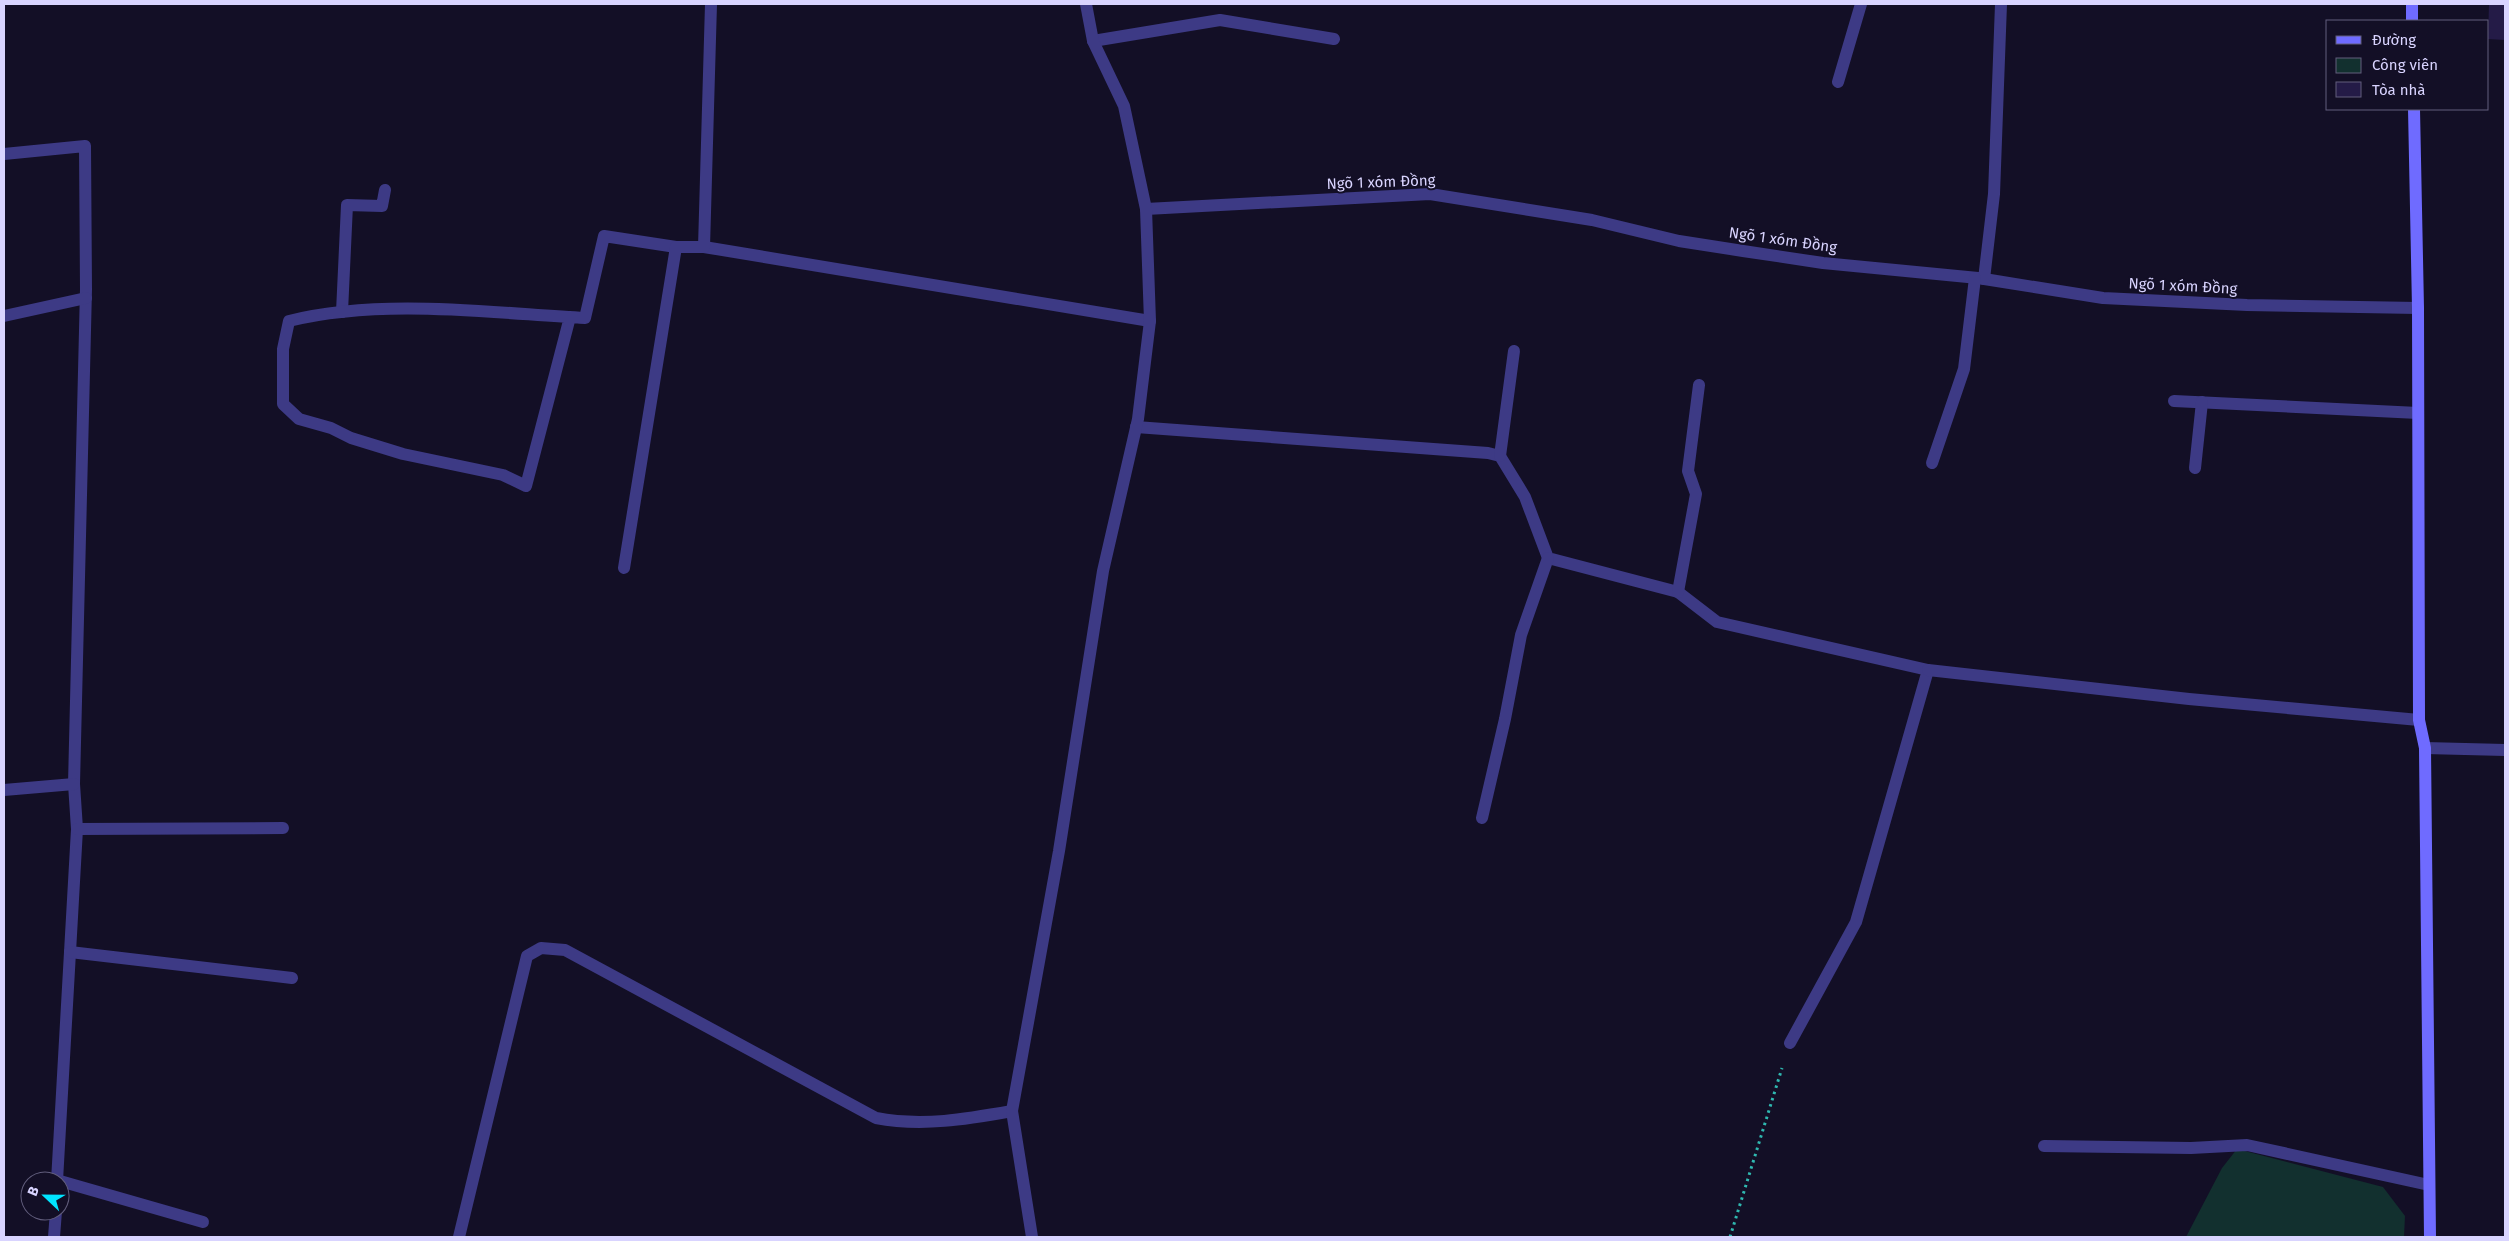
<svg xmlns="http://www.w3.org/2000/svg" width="2509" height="1241" viewBox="0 0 2509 1241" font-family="'Fira Sans',sans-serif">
  <rect width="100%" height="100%" fill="#130f26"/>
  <polygon fill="#12302f" points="2237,1149 2383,1187 2405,1216 2404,1237 2186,1237 2222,1168"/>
  <polygon fill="#241b47" points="2489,4 2505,4 2505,40 2488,39"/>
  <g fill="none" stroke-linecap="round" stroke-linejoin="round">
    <polyline stroke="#2fb8b0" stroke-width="3" stroke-dasharray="2.5 4" stroke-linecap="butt" points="1730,1237 1782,1068"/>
    <g stroke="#3d3a85" stroke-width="12">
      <polyline points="1093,41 1220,20 1334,39"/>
      <polyline points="1838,82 1861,4"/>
      <polyline points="4,154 85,146 86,289 74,784 77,829 57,1181"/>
      <polyline points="1146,209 1430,194 1592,220 1679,241 1743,251 1823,263 1978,278 2103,298 2247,305 2418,308"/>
      <polyline points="704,247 1150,321"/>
      <polyline points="1984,279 1994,194 2001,4"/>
      <polyline points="342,312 347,205 382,206 385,190"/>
      <polyline points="4,316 86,298"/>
      <path d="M570 317 526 486 503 475 403 454 351 438 331 428 299 419 283 404V349L289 321C382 298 491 313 585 318L604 236 676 247"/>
      <polyline points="2174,401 2418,413"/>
      <polyline points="1136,427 1488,453 1500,456 1525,497 1548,558 1678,592 1717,622 1928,670 1856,922 1790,1043"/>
      <polyline points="1500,456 1514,351"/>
      <polyline points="1932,463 1964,369 1975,278"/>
      <polyline points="2195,468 2202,402"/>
      <polyline points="624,568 676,247 704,247 711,4"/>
      <polyline points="1678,592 1696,494 1688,471 1699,385"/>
      <polyline points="1928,670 2189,699 2419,720"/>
      <polyline points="2425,748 2505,750"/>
      <polyline points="4,790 74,784"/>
      <polyline points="1482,818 1505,719 1521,635 1548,558"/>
      <polyline points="77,829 283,828"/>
      <polyline points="70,952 292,978"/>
      <polyline points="2044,1146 2191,1148 2247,1145 2429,1185"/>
      <polyline points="60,1181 203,1222"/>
      <polyline points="54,1237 56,1211"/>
      <path d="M459 1237 527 956 541 948 565 950 876 1118C922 1127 967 1119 1012 1111"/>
      <polyline points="1032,1237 1012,1111 1059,851 1103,571 1138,419 1150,321 1146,209 1124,106 1093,41 1086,4"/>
    </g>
    <g stroke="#6f6bff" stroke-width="12">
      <polyline points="2412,4 2412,21"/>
      <polyline points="2414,109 2418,308 2419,720 2425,748 2430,1237"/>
    </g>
  </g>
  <g text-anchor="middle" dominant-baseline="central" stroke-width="4" stroke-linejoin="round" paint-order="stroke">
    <g font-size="15" fill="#d9d4ff" stroke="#130f26">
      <text transform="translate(1381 182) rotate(-2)">Ngõ 1 xóm Đồng</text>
      <text transform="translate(1783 240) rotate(8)">Ngõ 1 xóm Đồng</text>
      <text transform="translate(2183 286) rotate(3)">Ngõ 1 xóm Đồng</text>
    </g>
  </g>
  <rect width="2509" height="1241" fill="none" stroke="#d9d4ff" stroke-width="10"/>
  <rect x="2326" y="20" width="162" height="90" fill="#130f26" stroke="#625e7d"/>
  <rect x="2336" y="36" width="25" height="8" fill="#6f6bff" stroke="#625e7d"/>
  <text x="2372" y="45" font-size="15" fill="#d9d4ff">Đường</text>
  <rect x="2336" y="58" width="25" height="15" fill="#12302f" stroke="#625e7d"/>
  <text x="2372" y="70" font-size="15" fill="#d9d4ff">Công viên</text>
  <rect x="2336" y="82" width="25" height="15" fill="#241b47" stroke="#625e7d"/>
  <text x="2372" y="95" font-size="15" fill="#d9d4ff">Tòa nhà</text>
  <g transform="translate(45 1196) rotate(292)"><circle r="24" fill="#130f26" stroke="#625e7d"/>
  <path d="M0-4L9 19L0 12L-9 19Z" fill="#00e5ff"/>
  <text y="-8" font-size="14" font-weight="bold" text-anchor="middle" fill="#d9d4ff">B</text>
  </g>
</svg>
